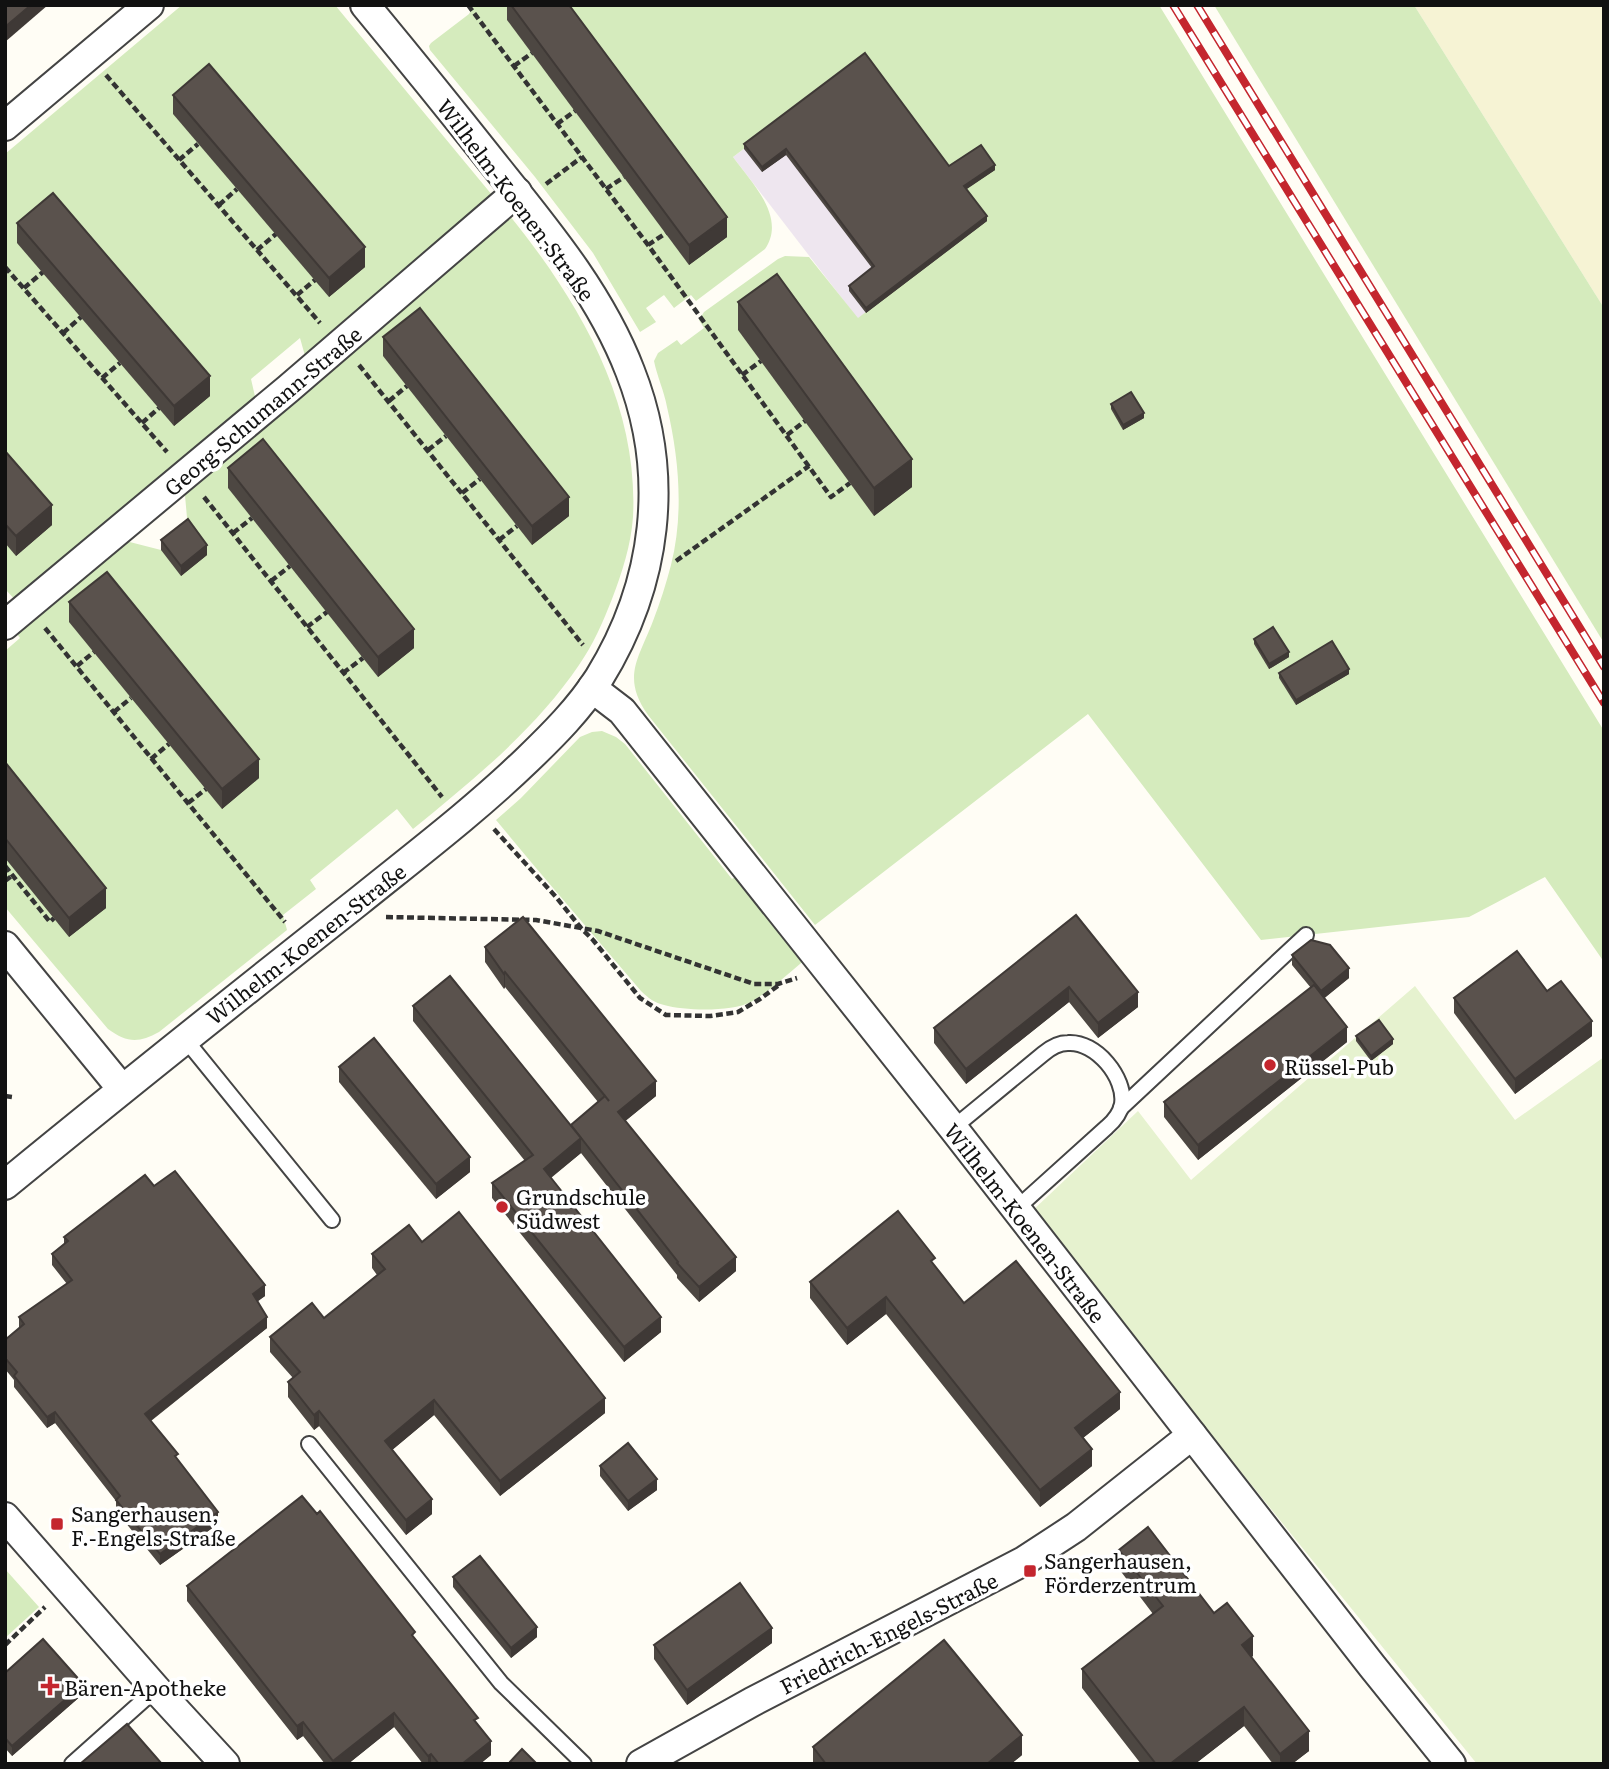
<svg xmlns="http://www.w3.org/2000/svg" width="1609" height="1769" viewBox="0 0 1609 1769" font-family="Literata,serif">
  <rect width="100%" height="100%" fill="#fffdf5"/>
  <polygon fill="#eee6ef" points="865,58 987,221 858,319 733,157"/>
  <polygon fill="#f6f3d4" points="1414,5 1604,5 1604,308"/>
  <g fill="#d5ebbd">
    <polygon points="182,5 335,5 497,201 307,363 300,338 251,379 257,405 20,605 5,589 5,154"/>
    <path d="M474 5H1159L1604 731V962L1545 877 1469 917 1261 940 1088 714 815 925 648 715C621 677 639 658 653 621 660 603 666 584 671 565 684 514 679 458 667 407 664 391 657 376 654 361L658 353 677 340 681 345 704 328 699 320 704 312 778 259 785 256 809 257 858 318 986 221 864 58 733 157C751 182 787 217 765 249L696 301 691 295 674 308 664 295 646 308 656 322 640 332 593 253 535 177 430 50 429 46 431 43 469 14Z"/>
    <polygon points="1214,5 1414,5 1604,308 1604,643"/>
    <path d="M506 211C577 298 639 401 633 517 631 545 622 573 612 599 603 622 593 645 579 665 535 730 473 780 413 829L397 809 310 880 316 889 283 915 287 930 159 1032C139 1043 127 1043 108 1029L5 907V651L20 638 13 629 118 539 161 550 188 529 184 484 193 476 199 483 221 464 216 457 354 341 360 347 382 328 377 322Z"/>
    <path d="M602 731 616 737 625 744 732 879 740 873 807 958C791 971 769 992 751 1002 731 1012 686 1011 664 1005 655 1003 648 998 641 991L536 868 496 820 521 798 580 737 592 732Z"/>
    <polygon points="5,1569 39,1607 5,1638"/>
  </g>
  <polygon fill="#e6f2cf" points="1415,986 1515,1120 1604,1057 1604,1764 1477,1764 1031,1212 1138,1111 1191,1180"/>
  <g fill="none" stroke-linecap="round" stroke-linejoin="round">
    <g stroke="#444" stroke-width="18">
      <g id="service">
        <polyline points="185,1039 332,1220"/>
        <polyline points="1121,1108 1306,935"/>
        <path d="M953 1128 1043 1054C1050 1048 1059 1043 1068 1043 1096 1041 1126 1078 1122 1104 1120 1114 1114 1121 1107 1127L1016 1209"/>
        <polyline points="309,1444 501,1683 584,1764"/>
        <polyline points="72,1764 156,1689"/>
      </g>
    </g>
    <g stroke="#444" stroke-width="32">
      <g id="minor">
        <polyline points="5,126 149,5"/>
        <polyline points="5,625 288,389 517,192"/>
        <polyline points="592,688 622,711 953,1128 1372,1666 1451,1764"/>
        <polyline points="5,946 122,1089"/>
        <path d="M5 1185C122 1089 240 995 359 901 416 855 474 811 527 760 553 735 579 709 599 678 657 584 671 475 630 371 600 293 545 228 493 163 451 110 408 57 365 5"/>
        <polyline points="5,1517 156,1689 225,1764"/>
        <polyline points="641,1764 752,1702 1024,1561 1076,1527 1192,1435"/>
      </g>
    </g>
    <g stroke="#333" stroke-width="4.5" stroke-dasharray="7 3.5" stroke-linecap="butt">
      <polyline points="468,5 648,245 831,497 850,483"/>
      <polyline points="514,66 532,53"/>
      <polyline points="106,75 320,323"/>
      <polyline points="557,124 575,111"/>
      <polyline points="179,160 198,144"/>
      <polyline points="546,184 582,157"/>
      <polyline points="606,189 624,177"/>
      <polyline points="219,205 237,189"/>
      <polyline points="648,245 666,233"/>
      <polyline points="257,250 276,234"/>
      <polyline points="5,267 167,452"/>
      <polyline points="24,288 43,272"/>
      <polyline points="297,295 315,280"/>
      <polyline points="63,333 81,317"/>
      <polyline points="359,365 583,645"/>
      <polyline points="742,375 761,361"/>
      <polyline points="102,378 120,363"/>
      <polyline points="389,401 407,386"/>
      <polyline points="142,423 159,408"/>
      <polyline points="787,435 805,421"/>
      <polyline points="428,450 446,436"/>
      <polyline points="462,493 480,479"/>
      <polyline points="204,497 442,797"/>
      <polyline points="233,533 252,518"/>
      <polyline points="499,540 517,526"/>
      <polyline points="676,561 809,466"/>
      <polyline points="271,581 290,566"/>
      <polyline points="307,627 327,612"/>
      <polyline points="45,628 285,922"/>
      <polyline points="77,666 94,652"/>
      <polyline points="343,673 363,658"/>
      <polyline points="114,712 131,698"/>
      <polyline points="151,759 169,744"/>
      <polyline points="188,803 206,789"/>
      <polyline points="494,829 556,897 581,928 593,940 640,998 666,1015 710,1016 738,1012 760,999 779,985"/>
      <polyline points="5,866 50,922 54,918"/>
      <polyline points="5,881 13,875"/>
      <polyline points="386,917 536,920 598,931 754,984 778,984 797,978"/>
      <polyline points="5,1096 12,1097"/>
      <polyline points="5,1645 45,1607"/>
    </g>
    <use href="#service" stroke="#fff" stroke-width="14"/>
    <use href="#minor" stroke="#fff" stroke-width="28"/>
    <g stroke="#c4262e" stroke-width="8">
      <g id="rail">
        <polyline points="1173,5 1604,703"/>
        <polyline points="1197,5 1604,667"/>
      </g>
    </g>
    <use href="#rail" stroke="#fff" stroke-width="5" stroke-dasharray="16" stroke-linecap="butt"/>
  </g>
  <g fill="#4d4742">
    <polygon points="507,5 569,5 727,237 689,265 507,20"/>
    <polygon points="173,95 365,267 329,297 173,114"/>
    <polygon points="744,144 995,170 966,189 987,221 866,313 849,291 849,286 872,268 786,155 762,172 744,149"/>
    <polygon points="17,223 210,396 174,426 17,243"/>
    <polygon points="738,302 912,487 874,516 738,330"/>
    <polygon points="383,337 569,516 532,545 383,356"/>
    <polygon points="1111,404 1144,418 1123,430 1111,409"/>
    <polygon points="5,451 52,525 16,556 5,543"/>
    <polygon points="228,468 414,648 378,677 228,488"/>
    <polygon points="161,540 207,555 181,576 161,550"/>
    <polygon points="69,602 259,778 222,809 69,622"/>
    <polygon points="1254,639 1289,657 1269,669 1254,644"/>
    <polygon points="1279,673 1349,674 1296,705 1279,678"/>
    <polygon points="5,762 106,908 69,937 5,858"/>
    <polygon points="1076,915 1138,1007 1098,1038 1069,1002 966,1084 934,1043 934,1028"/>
    <polygon points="485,947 656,1096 625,1121 736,1271 699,1302 677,1278 677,1275 581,1153 551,1178 661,1332 624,1362 492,1198 492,1183 525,1161 413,1021 413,1006 571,1125 598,1102 505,987 504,989 485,962"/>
    <polygon points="1292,955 1349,978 1324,998 1347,1042 1198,1160 1164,1117 1164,1102 1311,988 1292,965"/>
    <polygon points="1547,991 1592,1036 1515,1094 1454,1013 1454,998"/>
    <polygon points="1356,1036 1393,1044 1371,1061 1356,1041"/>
    <polygon points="339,1067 470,1172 436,1199 339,1082"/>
    <polygon points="154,1186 265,1296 257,1301 267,1328 151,1421 178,1460 218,1524 160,1565 116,1511 116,1501 55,1423 47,1428 14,1387 14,1380 5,1369 5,1340 19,1329 19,1317 67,1284 52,1265 52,1254 64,1244 64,1237"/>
    <polygon points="422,1242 605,1413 500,1496 434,1415 392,1450 432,1514 406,1535 319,1426 314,1430 288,1397 288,1382 293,1378 270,1352 270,1337 324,1318 377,1275 372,1268 372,1254"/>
    <polygon points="935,1266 964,1303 1120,1409 1083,1438 1092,1466 1040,1507 886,1314 847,1345 810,1298 810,1282"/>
    <polygon points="600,1466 657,1490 628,1511 600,1476"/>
    <polygon points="1119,1550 1214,1613 1253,1656 1251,1657 1309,1751 1292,1764 1273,1764 1244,1726 1195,1764 1141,1764 1082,1688 1082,1669 1153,1614 1119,1569"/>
    <polygon points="453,1577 537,1637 511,1658 453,1587"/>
    <polygon points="187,1586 415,1639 478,1725 491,1755 480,1764 423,1764 394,1727 348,1764 325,1764 303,1736 297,1740 187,1601"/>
    <polygon points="772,1643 687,1705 654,1659 654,1645"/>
    <polygon points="5,1673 83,1694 12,1756 5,1748"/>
    <polygon points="813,1747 1022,1755 1011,1764 813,1764"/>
  </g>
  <g fill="#3f3936">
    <polygon points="31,5 48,5 5,42 5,27"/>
    <polygon points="786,149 786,155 762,172 762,167"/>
    <polygon points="995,165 995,170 964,191 964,186"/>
    <polygon points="987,216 987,221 866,313 866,308"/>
    <polygon points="727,217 727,237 689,265 689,245"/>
    <polygon points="365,247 365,267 329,297 329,278"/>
    <polygon points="210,376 210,396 174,426 174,406"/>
    <polygon points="1144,413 1144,418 1123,430 1123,425"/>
    <polygon points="912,459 912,487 874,516 874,488"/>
    <polygon points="569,497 569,516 532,545 532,526"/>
    <polygon points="52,505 52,525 16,556 16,536"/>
    <polygon points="207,545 207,555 181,576 181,566"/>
    <polygon points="414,629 414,648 378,677 378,657"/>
    <polygon points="1289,652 1289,657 1269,669 1269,664"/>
    <polygon points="1349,669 1349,674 1296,705 1296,700"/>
    <polygon points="259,759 259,778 222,809 222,789"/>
    <polygon points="106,888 106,908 69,937 69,918"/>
    <polygon points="1349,968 1349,978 1321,1001 1321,991"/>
    <polygon points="505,972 505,987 504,989 504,974"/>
    <polygon points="1069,987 1069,1002 966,1084 966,1069"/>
    <polygon points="1138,992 1138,1007 1098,1038 1098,1023"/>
    <polygon points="1592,1021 1592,1036 1515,1094 1515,1079"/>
    <polygon points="1347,1027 1347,1042 1198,1160 1198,1145"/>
    <polygon points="1393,1039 1393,1044 1371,1061 1371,1056"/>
    <polygon points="656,1081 656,1096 618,1127 618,1112"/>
    <polygon points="581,1138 581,1153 544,1183 544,1169"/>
    <polygon points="470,1157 470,1172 436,1199 436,1184"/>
    <polygon points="736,1257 736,1271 699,1302 699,1287"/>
    <polygon points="265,1285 265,1296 253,1305 253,1294"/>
    <polygon points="886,1297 886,1314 847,1345 847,1328"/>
    <polygon points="267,1317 267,1328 145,1425 145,1414"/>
    <polygon points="661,1317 661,1332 624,1362 624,1347"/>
    <polygon points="1120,1392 1120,1409 1075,1444 1075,1428"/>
    <polygon points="605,1398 605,1413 500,1496 500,1481"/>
    <polygon points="434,1400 434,1415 385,1456 385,1441"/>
    <polygon points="319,1411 319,1426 314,1430 314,1415"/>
    <polygon points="55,1412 55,1423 47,1428 47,1417"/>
    <polygon points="1092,1449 1092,1466 1040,1507 1040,1490"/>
    <polygon points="657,1479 657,1490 628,1511 628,1501"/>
    <polygon points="432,1499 432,1514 406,1535 406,1520"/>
    <polygon points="218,1512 218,1524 160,1565 160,1554"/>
    <polygon points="537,1627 537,1637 511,1658 511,1648"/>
    <polygon points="772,1628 772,1643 687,1705 687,1690"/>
    <polygon points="1253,1636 1253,1656 1242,1664 1242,1645"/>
    <polygon points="83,1684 83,1694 12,1756 12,1746"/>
    <polygon points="1244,1707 1244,1726 1195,1764 1170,1764"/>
    <polygon points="394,1713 394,1727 348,1764 333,1764 333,1761"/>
    <polygon points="303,1722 303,1736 297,1740 297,1726"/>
    <polygon points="1309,1731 1309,1751 1292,1764 1280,1764 1280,1754"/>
    <polygon points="1022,1735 1022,1755 1011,1764 987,1764"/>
    <polygon points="491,1741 491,1755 480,1764 462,1764"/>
    <polygon points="431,1754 431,1764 428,1764 428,1756"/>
  </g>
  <g fill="#5a524d" stroke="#3f3936" stroke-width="2">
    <polygon points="5,5 31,5 5,27"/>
    <polygon points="511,5 569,5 727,217 689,245"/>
    <polygon points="865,53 949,166 981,145 995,165 964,186 987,216 866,308 849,286 874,266 786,149 762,167 744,144"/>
    <polygon points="209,64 365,247 329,278 173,95"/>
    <polygon points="53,193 210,376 174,406 17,223"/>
    <polygon points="777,274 912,459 874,488 738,302"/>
    <polygon points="420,308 569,497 532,526 383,337"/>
    <polygon points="1131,392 1144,413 1123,425 1111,404"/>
    <polygon points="263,439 414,629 378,657 228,468"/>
    <polygon points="5,451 52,505 16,536 5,524"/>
    <polygon points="188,519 207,545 181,566 161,540"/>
    <polygon points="107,572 259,759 222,789 69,602"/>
    <polygon points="1273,627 1289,652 1269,664 1254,639"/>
    <polygon points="1332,641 1349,669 1296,700 1279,673"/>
    <polygon points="5,762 106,888 69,918 5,838"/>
    <polygon points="1076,915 1138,992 1098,1023 1069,987 966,1069 934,1028"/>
    <polygon points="523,917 656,1081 618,1112 736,1257 699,1287 677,1263 678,1262 571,1125 605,1096 609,1101 505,972 504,974 485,947"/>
    <polygon points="1311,940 1330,945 1349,968 1321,991 1292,955"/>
    <polygon points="1517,951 1547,991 1561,981 1592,1021 1515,1079 1454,998"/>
    <polygon points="450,976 581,1138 544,1169 661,1317 624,1347 492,1183 533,1155 413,1006"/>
    <polygon points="1314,985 1347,1027 1198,1145 1164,1102"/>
    <polygon points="1379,1020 1393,1039 1371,1056 1356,1036"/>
    <polygon points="374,1038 470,1157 436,1184 339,1067"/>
    <polygon points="175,1171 265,1285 253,1294 267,1317 145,1414 178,1454 175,1456 218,1512 160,1554 116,1500 120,1496 55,1412 47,1417 14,1376 17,1372 5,1358 5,1340 24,1324 19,1317 72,1280 52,1254 68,1241 64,1237 145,1175 154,1186"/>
    <polygon points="898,1211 935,1258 931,1261 964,1303 1016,1261 1120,1392 1075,1428 1092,1449 1040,1490 886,1297 847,1328 810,1282"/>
    <polygon points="459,1212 605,1398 500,1481 434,1400 385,1441 432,1499 406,1520 319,1411 314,1415 288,1382 300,1372 270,1337 312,1303 324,1318 385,1269 372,1254 409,1225 422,1242"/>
    <polygon points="628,1443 657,1479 628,1501 600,1466"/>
    <polygon points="302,1496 317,1514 320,1511 415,1632 412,1635 478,1718 474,1720 491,1741 462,1764 439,1764 431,1754 428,1756 394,1713 333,1761 303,1722 297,1726 187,1586"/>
    <polygon points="1148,1527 1214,1613 1227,1603 1253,1636 1242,1645 1309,1731 1280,1754 1244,1707 1170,1764 1156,1764 1082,1669 1163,1606 1119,1550"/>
    <polygon points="480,1556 537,1627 511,1648 453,1577"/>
    <polygon points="740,1583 772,1628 687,1690 654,1645"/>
    <polygon points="43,1639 83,1684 12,1746 5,1738 5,1673"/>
    <polygon points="944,1640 1022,1735 987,1764 826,1764 813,1747"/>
    <polygon points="127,1724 162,1764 80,1764"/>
    <polygon points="522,1749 537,1764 508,1764"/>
  </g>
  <g fill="#c4262e" stroke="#fff" stroke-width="2.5">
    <circle cx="1270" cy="1065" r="7"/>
    <circle cx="502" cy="1207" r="7"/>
    <rect x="50" y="1517" width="14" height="14" rx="3.5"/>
    <rect x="1023" y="1564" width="14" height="14" rx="3.5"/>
    <path d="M46.5 1675.5h7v7h7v7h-7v7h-7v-7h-7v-7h7z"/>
  </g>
  <g text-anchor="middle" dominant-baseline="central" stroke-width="7" stroke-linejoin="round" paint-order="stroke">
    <g font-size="21" fill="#111" stroke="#fff">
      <text transform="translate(517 199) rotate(53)">Wilhelm-Koenen-Straße</text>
      <text transform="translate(262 410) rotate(-40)">Georg-Schumann-Straße</text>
      <text transform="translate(305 943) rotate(-38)">Wilhelm-Koenen-Straße</text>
      <text transform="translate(1026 1222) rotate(52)">Wilhelm-Koenen-Straße</text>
      <text transform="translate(888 1632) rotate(-27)">Friedrich-Engels-Straße</text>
    </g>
    <g font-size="21" fill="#111" stroke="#fff" text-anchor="start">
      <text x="1284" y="1065">Rüssel-Pub</text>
      <text x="516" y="1195">Grundschule<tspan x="516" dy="24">Südwest</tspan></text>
      <text x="71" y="1512">Sangerhausen,<tspan x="71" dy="24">F.-Engels-Straße</tspan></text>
      <text x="1044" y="1559">Sangerhausen,<tspan x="1044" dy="24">Förderzentrum</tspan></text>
      <text x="64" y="1686">Bären-Apotheke</text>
    </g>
  </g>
  <rect width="1609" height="1769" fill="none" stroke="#111111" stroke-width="14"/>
</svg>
